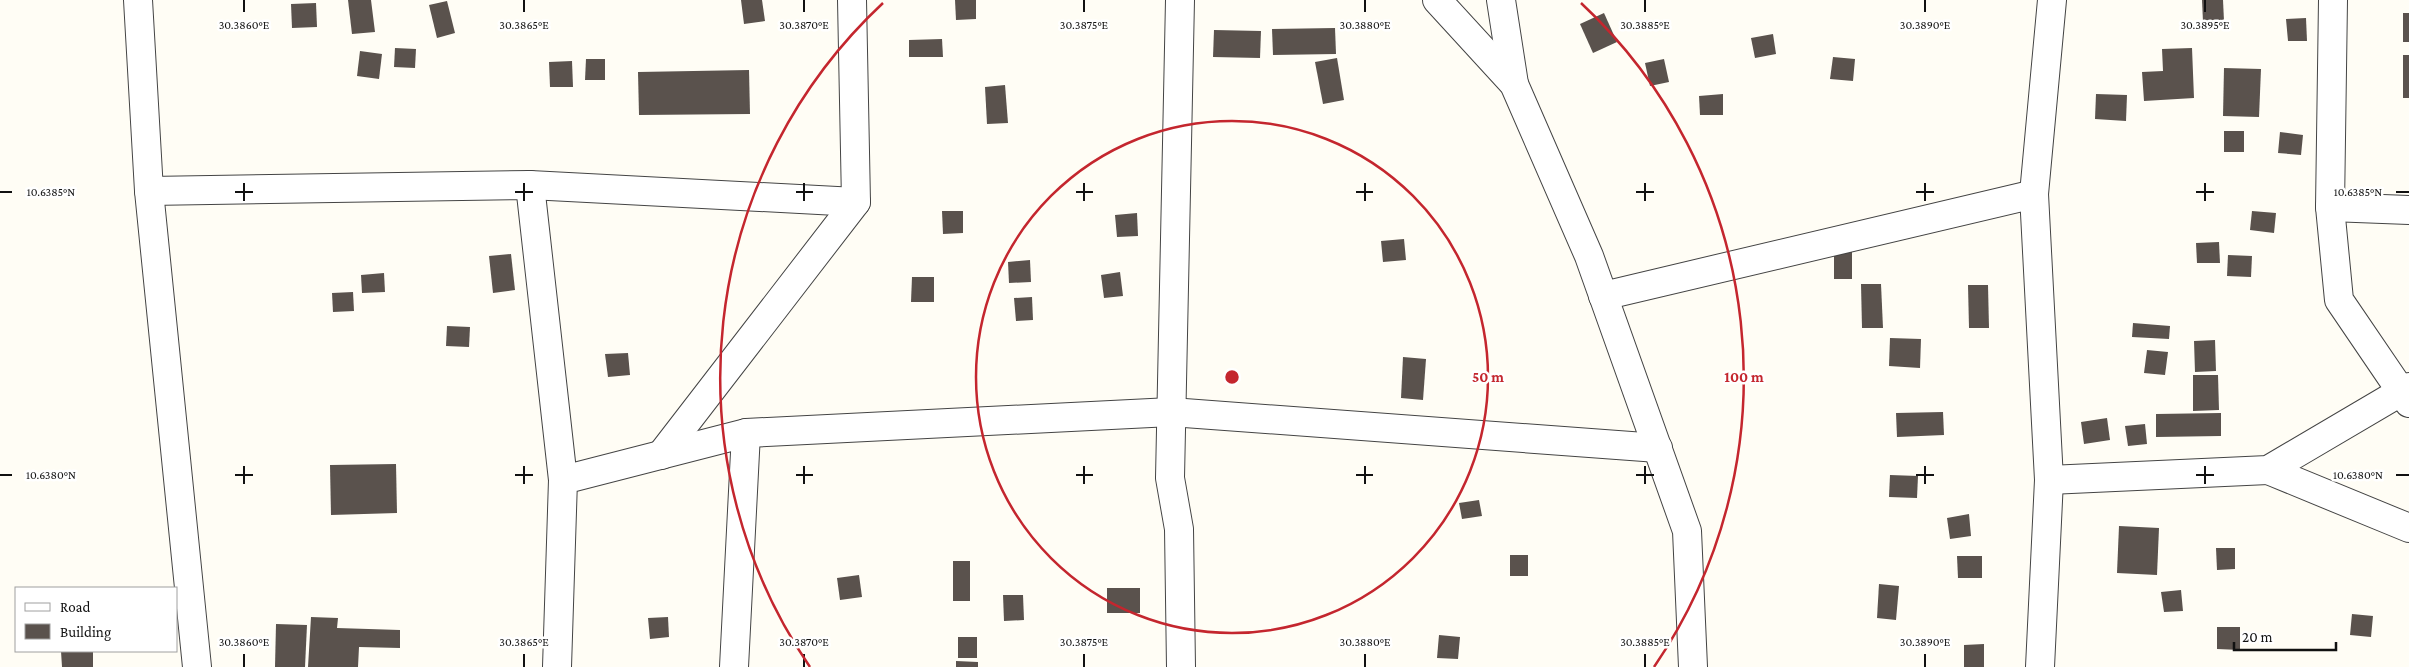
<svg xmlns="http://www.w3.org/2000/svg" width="2409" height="667" viewBox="0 0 2409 667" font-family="'Crimson Pro',serif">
  <rect width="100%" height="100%" fill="#fffdf5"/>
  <g fill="#5a524d">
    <polygon points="348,0 371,0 375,32 352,34"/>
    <polygon points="741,0 762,0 765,21 744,24"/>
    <polygon points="955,0 976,0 976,19 956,20"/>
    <polygon points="2202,0 2223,0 2224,21 2203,22"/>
    <polygon points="447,1 455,33 437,38 429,5"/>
    <polygon points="316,3 317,27 292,28 291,4"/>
    <polygon points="1604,13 1617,42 1593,53 1580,24"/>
    <rect x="2403" y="13" width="6" height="29"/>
    <polygon points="2306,18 2307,41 2288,41 2286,19"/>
    <polygon points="1335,28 1336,54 1273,55 1272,29"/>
    <polygon points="1214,30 1261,31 1260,58 1213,57"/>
    <polygon points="1773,34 1776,54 1755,58 1751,38"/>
    <polygon points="942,39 943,57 909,57 909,40"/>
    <polygon points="395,48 416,49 415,68 394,67"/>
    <polygon points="2192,48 2194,98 2144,101 2142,72 2163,71 2162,49"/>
    <polygon points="360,51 382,54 379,79 357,76"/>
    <rect x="2403" y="55" width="6" height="43"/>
    <polygon points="1833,57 1855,59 1853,81 1830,79"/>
    <polygon points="1337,58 1344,100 1323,104 1315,62"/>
    <polygon points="586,59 605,59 605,80 585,80"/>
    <polygon points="1664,59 1669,82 1650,86 1645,63"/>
    <polygon points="572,61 573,87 550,87 549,62"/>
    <polygon points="2224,68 2261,69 2259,117 2223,116"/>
    <polygon points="749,70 750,114 639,115 638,72"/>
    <polygon points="1005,85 1008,123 987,124 985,87"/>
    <polygon points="1723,94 1723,115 1700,115 1699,96"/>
    <polygon points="2096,94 2127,95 2126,121 2095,119"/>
    <rect x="2224" y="131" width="20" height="21"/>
    <polygon points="2280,132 2303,135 2301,155 2278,153"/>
    <polygon points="942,211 963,211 963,233 943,234"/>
    <polygon points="2252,211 2276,213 2274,233 2250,230"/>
    <polygon points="1137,213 1138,236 1117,237 1115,215"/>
    <polygon points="1404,239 1406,260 1383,262 1381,241"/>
    <polygon points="2219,242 2220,263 2197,263 2196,243"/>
    <rect x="1834" y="249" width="18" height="30"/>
    <polygon points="511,254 515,290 493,293 489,256"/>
    <polygon points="2228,255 2252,256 2251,277 2227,276"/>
    <polygon points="1030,260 1031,282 1009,283 1008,262"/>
    <polygon points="1120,272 1123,296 1104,298 1101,275"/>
    <polygon points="384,273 385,292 362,293 361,275"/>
    <polygon points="912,277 934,277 934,302 911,302"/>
    <polygon points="1861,284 1881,284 1883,328 1862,328"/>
    <polygon points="1968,285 1988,285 1989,328 1969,328"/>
    <polygon points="353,292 354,311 333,312 332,293"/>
    <polygon points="1032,297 1033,320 1016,321 1014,298"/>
    <polygon points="2133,323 2170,326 2169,339 2132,337"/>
    <polygon points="447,326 470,327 469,347 446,346"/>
    <polygon points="1890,338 1921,339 1920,368 1889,366"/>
    <polygon points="2215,340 2216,371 2195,372 2194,341"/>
    <polygon points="2147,350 2168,352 2165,375 2144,373"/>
    <polygon points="628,353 630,375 608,377 605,354"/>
    <polygon points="1403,357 1426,359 1423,400 1401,398"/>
    <polygon points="2193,375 2218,375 2219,410 2193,411"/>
    <polygon points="1943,412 1944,435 1897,437 1896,413"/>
    <polygon points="2221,413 2221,436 2156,437 2156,414"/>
    <polygon points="2107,418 2110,440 2084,444 2081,422"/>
    <polygon points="2145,424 2147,444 2128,446 2125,426"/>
    <polygon points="396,464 397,513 331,515 330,465"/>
    <polygon points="1890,475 1918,476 1917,498 1889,497"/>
    <polygon points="1479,500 1482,516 1462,519 1459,503"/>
    <polygon points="1969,514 1971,536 1950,539 1947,518"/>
    <polygon points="2119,526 2159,528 2157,575 2117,573"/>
    <polygon points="2216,548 2235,548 2235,569 2217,570"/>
    <rect x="1510" y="555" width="18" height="21"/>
    <polygon points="1957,556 1982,556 1982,578 1958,578"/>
    <rect x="953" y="561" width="17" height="40"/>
    <polygon points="859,575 862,597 840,600 837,578"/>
    <polygon points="1879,584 1899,586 1896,620 1877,618"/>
    <rect x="1107" y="588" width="33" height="25"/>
    <polygon points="2181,590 2183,611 2164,612 2161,592"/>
    <polygon points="1003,595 1023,595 1024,620 1004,621"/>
    <polygon points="2352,614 2373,616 2371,637 2350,635"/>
    <polygon points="311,617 338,618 337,628 400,630 400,648 359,647 358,667 308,667"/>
    <polygon points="668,617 669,637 650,639 648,618"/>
    <polygon points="276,624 307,625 305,667 275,667"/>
    <polygon points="2217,627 2240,627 2240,650 2217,649"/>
    <polygon points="1439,635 1460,637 1458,659 1437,658"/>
    <rect x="958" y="637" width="19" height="21"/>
    <polygon points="1984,644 1984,667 1964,667 1964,645"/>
    <polygon points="61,651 93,651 93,667 62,667"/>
    <polygon points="956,661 978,662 978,667 956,667"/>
  </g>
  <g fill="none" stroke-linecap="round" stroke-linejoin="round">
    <g stroke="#444" stroke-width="30">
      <g id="street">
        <polyline points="138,0 149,191 197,667"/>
        <polyline points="1180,0 1170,478 1179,529 1181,667"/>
        <polyline points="1437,0 1514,84 1589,256 1687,531 1693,667"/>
        <polyline points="1501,0 1514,84"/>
        <polyline points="2333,0 2330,207 2339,300 2409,403"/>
        <polyline points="530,185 563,480"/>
        <polyline points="149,191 530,185 856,202"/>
        <polyline points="2330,207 2409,210"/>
        <polyline points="1603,296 2034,194"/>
        <polyline points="661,455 856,202 852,0"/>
        <polyline points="2268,470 2409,528"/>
        <polyline points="2049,480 2268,470 2409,387"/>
        <polyline points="557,667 563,480 746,433 1171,412 1658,448"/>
        <polyline points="734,667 746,433"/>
        <polyline points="2040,667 2049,480 2034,194 2052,0"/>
      </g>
    </g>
    <use href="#street" stroke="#fff" stroke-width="28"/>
  </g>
  <path fill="none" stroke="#111" stroke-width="2" d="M244 0V12M524 0V12M804 0V12M1084 0V12M1365 0V12M1645 0V12M1925 0V12M2205 0V12M244 183V201M524 183V201M804 183V201M1084 183V201M1365 183V201M1645 183V201M1925 183V201M2205 183V201M0 192H12M235 192H253M515 192H533M796 192H813M1076 192H1093M1356 192H1373M1636 192H1654M1916 192H1934M2196 192H2214M2396 192H2409M244 466V484M524 466V484M804 466V484M1084 466V484M1365 466V484M1645 466V484M1925 466V484M2205 466V484M0 475H12M235 475H253M515 475H533M796 475H813M1076 475H1093M1356 475H1373M1636 475H1654M1916 475H1934M2196 475H2214M2396 475H2409M244 654V667M524 654V667M804 654V667M1084 654V667M1365 654V667M1645 654V667M1925 654V667"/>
  <g fill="none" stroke="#c4262e" stroke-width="2.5">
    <circle cx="1232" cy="377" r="256"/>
    <path d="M810 667A512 512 0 0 1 883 3M1581 3A512 512 0 0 1 1654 667"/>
  </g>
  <g font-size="12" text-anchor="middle" fill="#111" stroke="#fff" stroke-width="5" stroke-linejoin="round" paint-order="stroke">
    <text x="244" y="29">30.3860°E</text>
    <text x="524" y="29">30.3865°E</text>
    <text x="804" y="29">30.3870°E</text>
    <text x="1084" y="29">30.3875°E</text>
    <text x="1365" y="29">30.3880°E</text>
    <text x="1645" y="29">30.3885°E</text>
    <text x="1925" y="29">30.3890°E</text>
    <text x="2205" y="29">30.3895°E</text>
    <text x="51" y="196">10.6385°N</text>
    <text x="2358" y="196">10.6385°N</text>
    <text x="51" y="479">10.6380°N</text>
    <text x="2358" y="479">10.6380°N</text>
    <text x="244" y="646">30.3860°E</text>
    <text x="524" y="646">30.3865°E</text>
    <text x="804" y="646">30.3870°E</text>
    <text x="1084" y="646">30.3875°E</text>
    <text x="1365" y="646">30.3880°E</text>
    <text x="1645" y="646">30.3885°E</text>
    <text x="1925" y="646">30.3890°E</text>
  </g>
  <circle cx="1232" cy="377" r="8" fill="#c4262e" stroke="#fff" stroke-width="2.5"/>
  <g font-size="15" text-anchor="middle" font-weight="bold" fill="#c4262e" stroke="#fff" stroke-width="5" stroke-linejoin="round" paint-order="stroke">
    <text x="1488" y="382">50 m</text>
    <text x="1744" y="382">100 m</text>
  </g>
  <rect x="15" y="587" width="162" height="65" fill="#ffffff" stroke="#a0a0a0"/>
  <rect x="25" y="603" width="25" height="8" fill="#ffffff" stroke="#a0a0a0"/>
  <text x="60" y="612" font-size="15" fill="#111111">Road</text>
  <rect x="25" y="624" width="25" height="15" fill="#5a524d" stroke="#a0a0a0"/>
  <text x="60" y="637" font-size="15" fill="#111111">Building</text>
  <path d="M2234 642v8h102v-8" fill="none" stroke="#111111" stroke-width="2.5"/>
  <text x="2242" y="642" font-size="15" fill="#111111" stroke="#ffffff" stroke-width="4" paint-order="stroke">20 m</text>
</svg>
